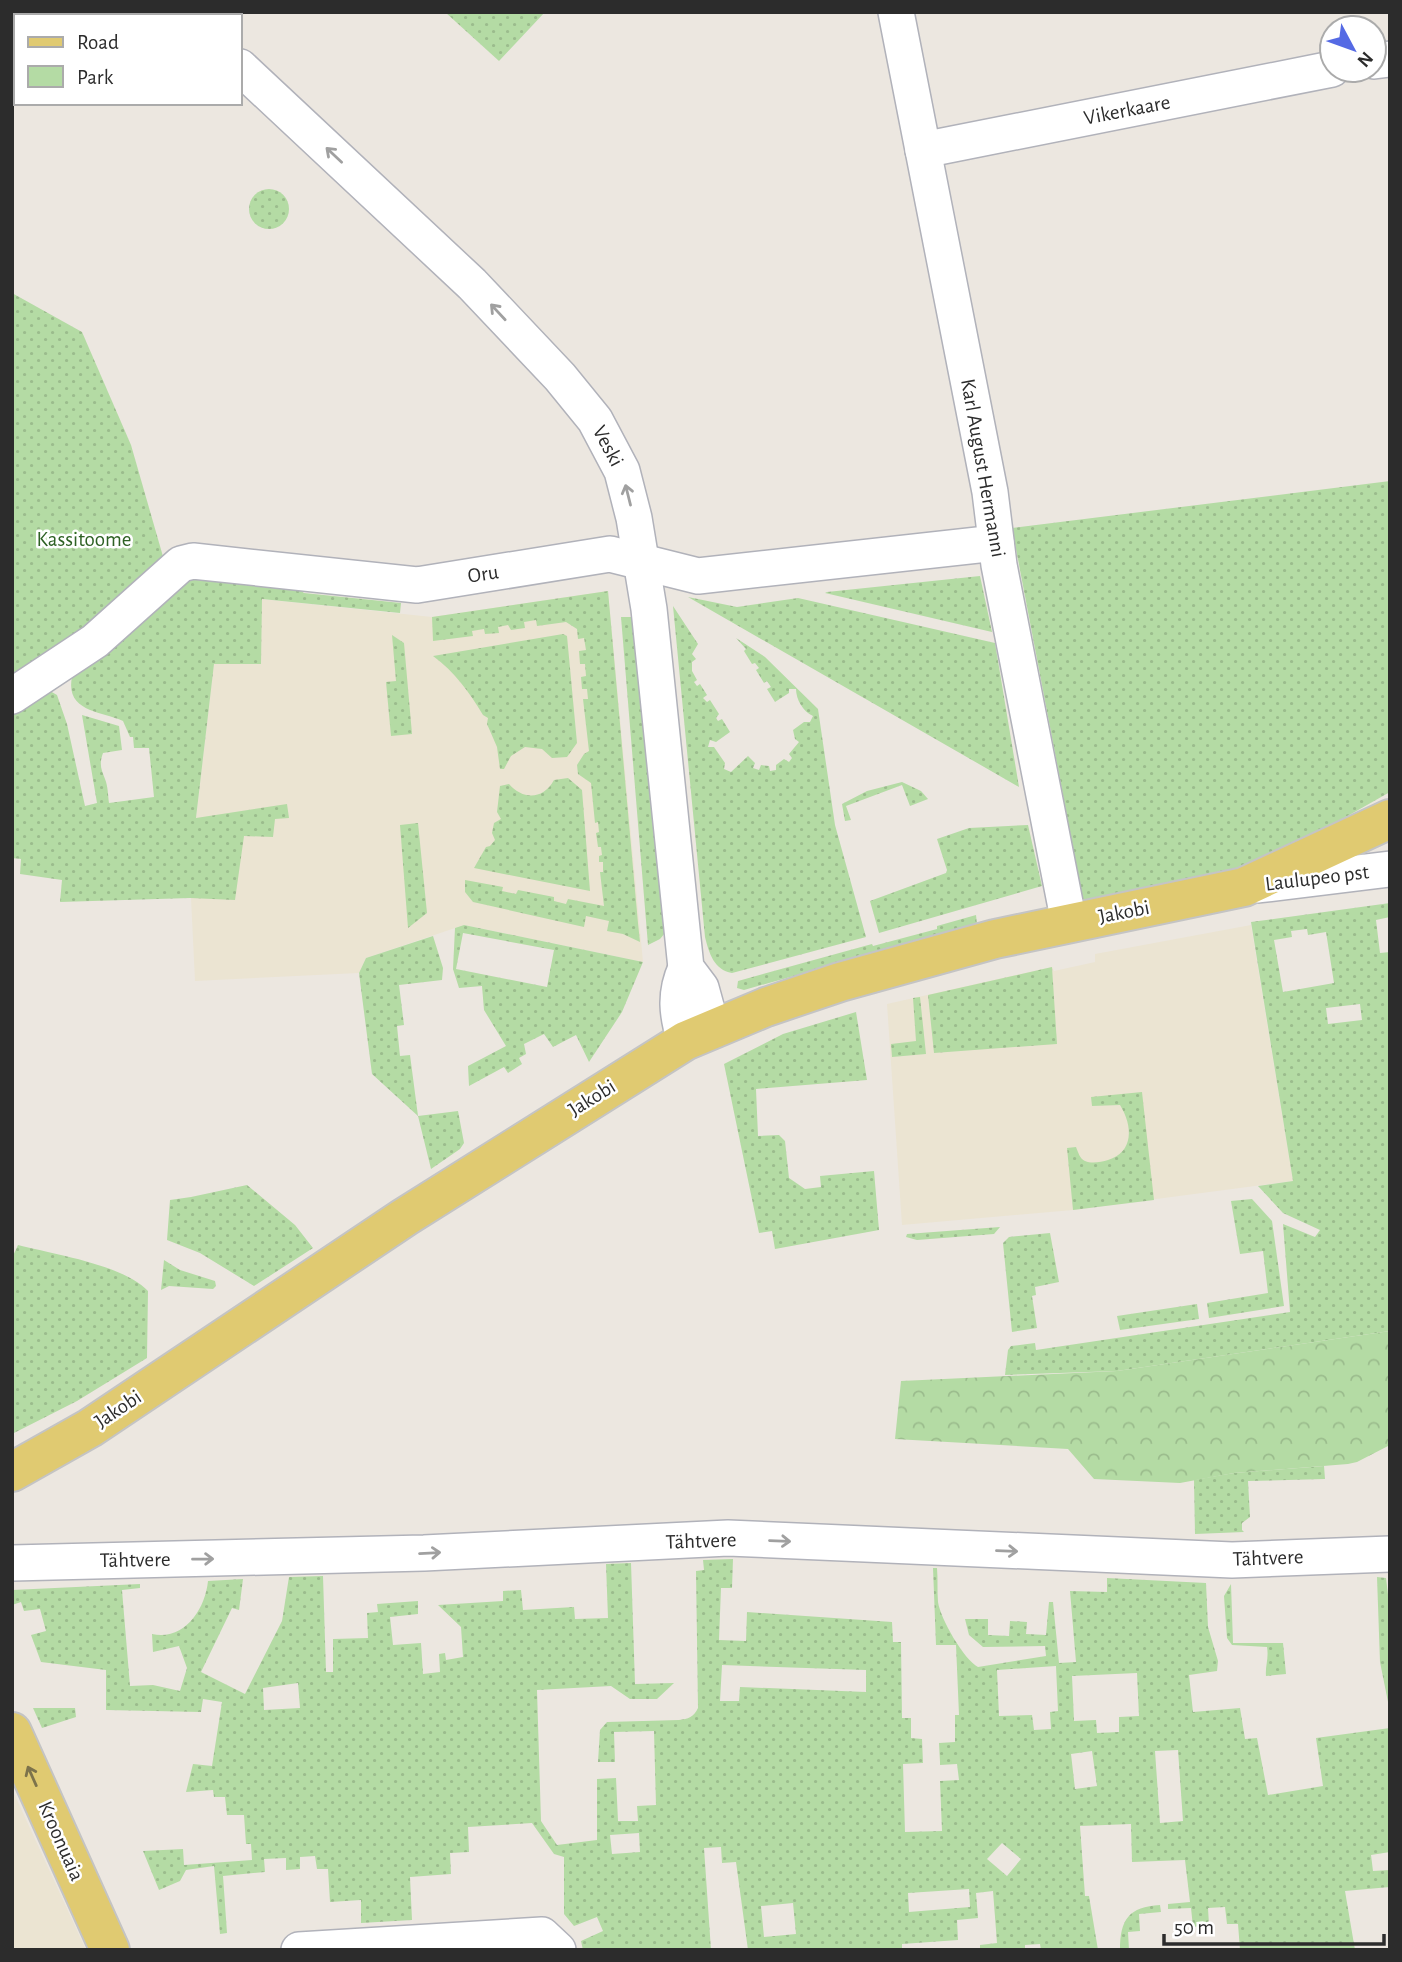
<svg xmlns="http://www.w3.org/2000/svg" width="1402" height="1962" viewBox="0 0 1402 1962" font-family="'Alegreya Sans',sans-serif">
  <defs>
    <pattern id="green-dots" width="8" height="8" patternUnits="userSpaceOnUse" patternTransform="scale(1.75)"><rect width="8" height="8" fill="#b4dba4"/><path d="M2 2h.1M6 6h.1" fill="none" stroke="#9bbc8d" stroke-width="1.8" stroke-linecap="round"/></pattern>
    <pattern id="forest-crowns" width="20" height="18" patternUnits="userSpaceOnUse" patternTransform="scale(1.75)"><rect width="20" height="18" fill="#b4dba4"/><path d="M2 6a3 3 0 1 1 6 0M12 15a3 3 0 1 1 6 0" fill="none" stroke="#9bbc8d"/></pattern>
  </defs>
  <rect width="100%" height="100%" fill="#ece7e0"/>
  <g fill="#ebe4d2">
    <polygon points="608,591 643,962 464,925 366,958 359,973 195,981 191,898 196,819 214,663 261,599 432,617"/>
    <polygon points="1251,925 1293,1181 1073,1210 902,1225 887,1004 1052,967 1054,971 1095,962 1095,954"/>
    <polygon points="12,1789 86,1950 12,1950"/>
  </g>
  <g fill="url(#green-dots)" fill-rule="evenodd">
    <polygon points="445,12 545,12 499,61"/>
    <circle cx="269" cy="209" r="20"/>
    <polygon points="12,293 82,332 131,445 164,560 104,620 12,680"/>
    <polygon points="1390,481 1390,792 1284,852 1237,872 1083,900 1012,528"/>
    <path d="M194 574 285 578 304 593 401 603 400 613 262 599 261 664H214L196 818 287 804 289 818 275 819 273 837 244 836 235 900 190 898 60 902 62 880 20 874 21 859 12 858V712L50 691 57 695 67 724 85 806 97 803 82 715 119 726 122 750 103 753C99 764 101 769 105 779 108 786 108 796 109 803L154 797 149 748H134L133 737H130L123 721C101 711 65 712 72 677Z"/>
    <polygon points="980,576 992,632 825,593 827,592"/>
    <polygon points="608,591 638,923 640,942 623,934 607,931 609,921 586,916 584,927 473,902 465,892 465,880 503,887 502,891 516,894 518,890 554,897 554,901 566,904 568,899 604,906 600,872 603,872 603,862 599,862 599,856 602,855 601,847 598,847 596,833 599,832 598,822 595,823 591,783 578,774 577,765 584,754 589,751 583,699 588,699 587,689 582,689 581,677 586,676 585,664 580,664 579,651 586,650 584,638 578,639 577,629 566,622 537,626 536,620 524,622 525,628 511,630 508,625 498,627 499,633 485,634 484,629 472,631 473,636 433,641 432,617"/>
    <polygon points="688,597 737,607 798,598 995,643 1019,787"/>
    <path d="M673 606 698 644 692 654 696 659 692 662V671L697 680 694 682 697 686 700 684 707 695 703 698 707 702 710 700 719 714 716 718 718 721 722 719 730 732 716 742 710 740 708 747H714L725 763 724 769 731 772 748 756 755 763 753 768 759 770 761 765 769 766 770 771 776 770V765L784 759 789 762 792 758 789 754 799 742 795 739 793 730 804 722H810L813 716C803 712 796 699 796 689H789V693L775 702 767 689 771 687 767 681 764 683 756 670 759 668 755 663 752 664 744 651 746 649 736 638 765 657 818 709 835 825 866 937 732 973C714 970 709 953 705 937Z"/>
    <polygon points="621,617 633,617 665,933 660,939 648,945"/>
    <path d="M563 634 567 636 577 743 567 757 552 758 542 749 525 747 511 756 504 769H500L497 747 487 724 488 718 483 715C469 692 455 672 433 656Z"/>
    <polygon points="392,635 404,643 412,734 391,736 386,682 396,681"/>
    <path d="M568 778 582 790 590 891 474 868 486 847 490 846 495 840 492 833 494 823 501 819 497 812 500 786 509 784C523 800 543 800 554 780Z"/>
    <polygon points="902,782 921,791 928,799 910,806 902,785 846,806 851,820 845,821 842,804 867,791"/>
    <polygon points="418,823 427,913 408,928 400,825"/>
    <polygon points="1028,825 1042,886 879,933 870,901 946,873 947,870 937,839 969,828"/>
    <path d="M1390 903V917L1376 920 1380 953 1390 952V1331L1117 1371 1005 1375 1008 1350 1011 1346 1035 1343 1036 1350 1290 1312 1283 1224 1315 1237 1320 1230 1283 1213 1258 1186 1293 1181 1251 922ZM1307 929 1308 935 1326 932 1334 983 1283 992 1274 940 1292 937 1291 931ZM1360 1004 1362 1020 1328 1024 1326 1008Z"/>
    <polygon points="976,915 977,924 744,990 737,988 738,981 872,944 873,946 937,929 937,926"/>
    <path d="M464 925 643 962 622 1012 589 1062 576 1035 553 1047 544 1034 524 1044 526 1054 519 1058 522 1064 508 1073 504 1067 469 1086 468 1066 506 1046 484 1010 482 986 459 988 453 969 455 928ZM463 933 554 950 547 987 456 969Z"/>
    <polygon points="433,936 443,968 442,980 399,985 404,1025 397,1026 400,1056 410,1055 418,1116 458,1111 464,1143 460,1149 431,1169 418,1116 372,1074 359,973 366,958"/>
    <polygon points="1052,967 1057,1044 934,1053 928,995"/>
    <polygon points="920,997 926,1054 892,1057 891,1044 916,1041 913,998"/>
    <polygon points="856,1012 867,1080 756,1089 758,1136 779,1135 785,1141 789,1178 805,1189 821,1187 820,1176 874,1171 879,1230 775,1249 772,1231 759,1233 724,1064 783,1034"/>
    <path d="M1142 1092 1154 1200 1073 1210 1067 1148 1076 1147C1078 1152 1080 1159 1085 1161 1092 1164 1101 1162 1108 1160 1134 1152 1133 1126 1120 1105L1092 1106 1091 1097Z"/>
    <polygon points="247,1185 295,1225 313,1248 254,1286 200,1253 167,1240 170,1200 191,1197"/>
    <polygon points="1252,1199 1272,1221 1284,1306 1209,1318 1207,1303 1268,1293 1263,1251 1240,1254 1231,1201"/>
    <polygon points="1000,1227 994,1234 917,1240 906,1237 907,1234"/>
    <polygon points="1050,1233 1059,1282 1035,1287 1036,1295 1032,1296 1037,1328 1012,1332 1003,1243 1009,1237"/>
    <path d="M18 1245C53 1254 124 1265 148 1291L147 1358 77 1401 12 1434V1258Z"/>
    <polygon points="164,1260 180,1270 215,1281 216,1286 213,1289 169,1286 161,1290"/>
    <polygon points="1197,1304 1199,1319 1120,1330 1117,1316"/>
    <polygon points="1324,1466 1325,1479 1248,1481 1250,1517 1242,1523 1242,1530 1244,1532 1195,1534 1194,1480 1234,1473"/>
    <path d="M733 1559 732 1588H721L719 1640 746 1641 747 1612 892 1622 893 1642H901L902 1718H911V1738L922 1739 923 1763 903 1764 905 1832 942 1831 940 1781 959 1780 957 1764 940 1765V1762L939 1743 955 1742V1715H959L956 1645H936L933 1568H937C938 1579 937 1591 938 1602 940 1618 964 1660 978 1667L1046 1656 1045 1646 983 1647 969 1635 965 1619H988V1635L1009 1636 1010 1621 1027 1622 1026 1634 1046 1635 1049 1602H1053L1059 1663 1076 1662 1070 1591 1107 1592V1578L1206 1583 1208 1627 1218 1661 1217 1671 1189 1675 1193 1712 1240 1708 1245 1739 1257 1738 1268 1795 1323 1786 1316 1738 1390 1728V1852L1371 1855 1373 1871 1390 1870V1887L1345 1891 1355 1950H1240L1238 1924H1227L1225 1907 1208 1908 1209 1925 1193 1927 1191 1908 1168 1909V1904L1190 1902 1185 1860 1132 1862 1131 1824 1080 1826 1085 1896H1089L1098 1950H1041L1040 1944 1025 1945V1950H980V1945L997 1943 993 1891 976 1893 978 1918 957 1920 958 1940 902 1944V1950H748L736 1862 722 1863 721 1847 704 1848 711 1950H583L581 1941 603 1931 597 1917 574 1926 564 1914V1857L554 1854 532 1823 468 1827 469 1852 450 1853 451 1874 410 1877 412 1920 361 1923V1900L330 1902 328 1869H317L315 1856 300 1857V1869L286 1870V1858L264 1859 265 1872 223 1876 227 1933 220 1934 214 1866 186 1870 180 1881 159 1890 143 1851 183 1849 184 1865 252 1860 251 1844H246L244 1815H227L225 1797H214L213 1790 186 1792 193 1764 212 1766 222 1702 203 1699 201 1712 106 1710V1670L41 1662 31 1635 46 1631 40 1609 24 1611 21 1602 12 1605V1590L140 1584V1588L122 1590 130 1686 153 1685 180 1691 187 1668 179 1646 153 1652 152 1634C184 1641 205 1610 208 1581L243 1579 239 1610 232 1608 201 1672 245 1694 282 1621 289 1577 323 1576 326 1672H333V1639L368 1638 367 1613 378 1612 377 1604 418 1601V1614L390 1617 393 1645 421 1643 423 1674 440 1672 439 1654 445 1653 446 1660 463 1657 461 1627 438 1605 503 1601V1591L521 1590 523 1610 574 1607 575 1619 608 1618 606 1564 631 1563 635 1684 674 1683 657 1699H630L611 1686 537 1690 541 1821 557 1845 597 1840V1779L616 1778 618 1821H638L637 1806 656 1805 654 1731 614 1732 615 1762H598L600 1730 607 1722 679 1720C688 1719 694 1717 698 1708L696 1571 704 1570 703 1560ZM722 1665 866 1670V1692L740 1687 739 1701H720ZM1056 1666 1058 1711 1050 1712 1051 1729 1034 1730 1032 1715 999 1716 997 1670ZM1137 1673 1139 1716 1119 1717V1732L1097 1733 1096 1720 1074 1721 1072 1676ZM298 1683 300 1708 264 1710 263 1688ZM1178 1750 1183 1821 1160 1823 1155 1751ZM1092 1751 1097 1786 1075 1789 1071 1754ZM639 1833 640 1852 612 1854 610 1835ZM1002 1843 1021 1859 1007 1876 987 1859ZM969 1889 970 1907 909 1912 908 1893ZM793 1903 796 1934 764 1937 761 1906Z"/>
    <polygon points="1377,1577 1386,1578 1390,1611 1390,1712 1380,1662"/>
    <path d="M1231 1584 1233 1643H1283L1286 1674 1266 1676C1265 1666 1269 1659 1267 1647L1232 1645 1227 1638 1224 1596Z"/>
    <polygon points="33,1708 75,1708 76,1717 42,1728"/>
    <path d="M1160 1905 1161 1912 1139 1914 1140 1931 1128 1932 1129 1950H1120C1120 1919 1129 1907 1160 1905Z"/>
  </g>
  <polygon fill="url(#forest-crowns)" points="1390,1331 1390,1445 1357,1462 1348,1464 1234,1473 1180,1483 1094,1479 1068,1449 895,1439 901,1381 1117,1371"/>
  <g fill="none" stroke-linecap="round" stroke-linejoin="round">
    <g stroke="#b1b2ba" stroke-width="38">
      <g id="minor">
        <polyline points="181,12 185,16"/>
        <polyline points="896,12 990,492 999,565 1069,923"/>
        <polyline points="1374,61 1390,59"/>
        <polyline points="240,67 472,284 560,377 595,420 622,471 634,518 649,609 686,968 701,988 712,1028"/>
        <polyline points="923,150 1332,69"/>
        <polyline points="12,696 95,641 181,564 193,561 417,585 610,554 698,576 996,543"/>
        <polyline points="1258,885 1390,869"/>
        <path d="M685 1041C677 1015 674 994 686 968"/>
        <polyline points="12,1563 424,1553 728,1538 1232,1560 1390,1554"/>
        <polyline points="299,1950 542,1935 558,1950"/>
      </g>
    </g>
    <g stroke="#c4c4c4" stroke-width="42">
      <g id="major">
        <polyline points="12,1472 90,1428 405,1217 685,1041 766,1007 840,982 995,939 1244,887 1390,819"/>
        <polyline points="12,1732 110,1950"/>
      </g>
    </g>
    <use href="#minor" stroke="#fff" stroke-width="35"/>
    <use href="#major" stroke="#e0ca71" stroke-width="38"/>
  </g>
  <defs><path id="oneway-shaft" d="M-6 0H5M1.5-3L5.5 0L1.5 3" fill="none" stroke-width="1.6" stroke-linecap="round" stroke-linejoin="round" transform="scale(1.75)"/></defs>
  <g stroke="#a0a0a0">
    <use href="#oneway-shaft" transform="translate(334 155) rotate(-137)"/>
    <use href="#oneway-shaft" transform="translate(498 312) rotate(-133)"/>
    <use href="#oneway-shaft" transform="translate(628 495) rotate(-104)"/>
    <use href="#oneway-shaft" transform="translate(780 1541) rotate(2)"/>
    <use href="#oneway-shaft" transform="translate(1007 1551) rotate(2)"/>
    <use href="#oneway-shaft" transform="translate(430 1553) rotate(-3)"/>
    <use href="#oneway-shaft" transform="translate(203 1559) rotate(-1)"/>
  </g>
  <use stroke="#7d734b" href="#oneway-shaft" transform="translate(32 1776) rotate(-114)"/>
  <g text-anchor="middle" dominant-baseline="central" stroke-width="5" stroke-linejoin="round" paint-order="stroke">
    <g font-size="21" fill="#2c2c2c" stroke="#fff">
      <text transform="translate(1127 110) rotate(-11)">Vikerkaare</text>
      <text transform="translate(608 446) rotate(62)">Veski</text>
      <text transform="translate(983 468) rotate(80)">Karl August Hermanni</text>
      <text transform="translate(483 574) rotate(-9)">Oru</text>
      <text transform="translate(1317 878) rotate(-7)">Laulupeo pst</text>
      <text transform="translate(1124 912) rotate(-11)">Jakobi</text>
      <text transform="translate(592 1098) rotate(-32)">Jakobi</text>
      <text transform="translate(118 1409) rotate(-34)">Jakobi</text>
      <text transform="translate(701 1541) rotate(-2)">Tähtvere</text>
      <text transform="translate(1268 1558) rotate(-2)">Tähtvere</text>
      <text transform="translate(135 1560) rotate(-1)">Tähtvere</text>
      <text transform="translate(61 1841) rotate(66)">Kroonuaia</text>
    </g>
    <g font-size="21" fill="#2e6124" stroke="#fff">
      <text x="84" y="539">Kassitoome</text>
    </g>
  </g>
  <rect width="1402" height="1962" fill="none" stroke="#2c2c2c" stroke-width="28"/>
  <rect x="14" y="14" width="228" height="91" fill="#ffffff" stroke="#ababab" stroke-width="2"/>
  <rect x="28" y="37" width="35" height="10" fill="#e0ca71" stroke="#ababab" stroke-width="2"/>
  <text x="77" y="49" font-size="21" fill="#2c2c2c">Road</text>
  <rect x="28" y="66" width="35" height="21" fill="#b4dba4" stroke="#ababab" stroke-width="2"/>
  <text x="77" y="84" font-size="21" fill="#2c2c2c">Park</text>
  <g transform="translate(1353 49) rotate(131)"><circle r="33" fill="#ffffff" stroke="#ababab" stroke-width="2"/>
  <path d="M0-5L12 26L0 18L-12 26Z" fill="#556ae4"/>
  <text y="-10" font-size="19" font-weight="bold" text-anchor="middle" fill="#2c2c2c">N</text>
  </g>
  <path d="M1164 1934v10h220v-10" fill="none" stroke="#2c2c2c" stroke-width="3.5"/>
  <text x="1174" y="1934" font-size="21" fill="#2c2c2c" stroke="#ffffff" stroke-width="5" paint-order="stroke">50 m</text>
</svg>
